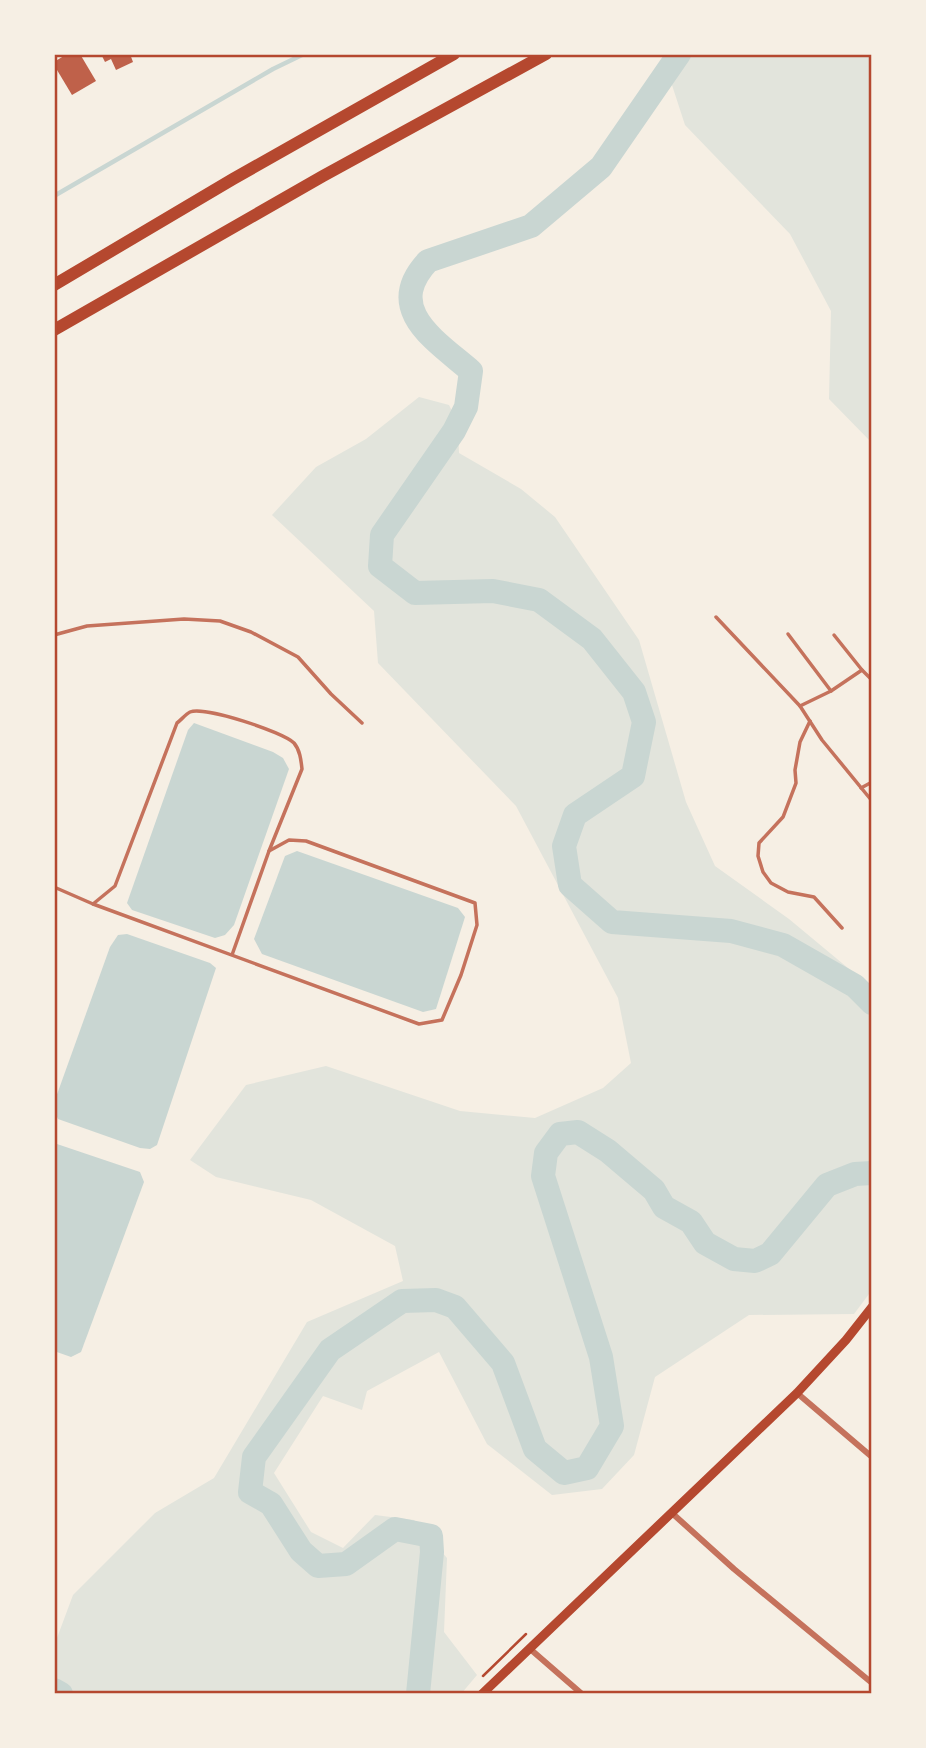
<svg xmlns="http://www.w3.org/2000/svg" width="926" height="1748" font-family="'PT Sans Narrow',sans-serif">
<rect width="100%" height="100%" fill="#f6efe4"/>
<g fill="#e2e4dc">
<polygon points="688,54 872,54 872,447 871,442 829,399 831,311 790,234 685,125 671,82"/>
<polygon points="419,397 449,405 458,423 459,453 521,489 555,517 639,640 686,802 715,866 789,919 872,988 872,1290 854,1314 749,1315 655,1377 634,1455 602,1489 552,1495 487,1444 439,1352 367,1391 362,1410 323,1396 274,1473 311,1532 343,1548 375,1515 414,1520 447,1558 444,1632 477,1675 461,1694 54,1694 54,1646 73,1595 155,1513 214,1478 307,1322 403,1281 395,1246 311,1200 216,1177 190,1160 246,1085 326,1066 460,1111 535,1118 603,1088 631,1063 618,998 516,806 378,663 374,611 272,515 316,467 366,439"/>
</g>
<g fill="#c9d6d2">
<polygon points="194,723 273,752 283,758 289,769 234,925 225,935 215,938 132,910 127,903 188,730"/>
<polygon points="297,851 458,908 465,917 436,1009 423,1012 262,954 254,939 285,856"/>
<polygon points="127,934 210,963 216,968 157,1145 150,1149 140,1148 58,1119 54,1111 55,1100 110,947 118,935"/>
<polygon points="54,1143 140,1172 144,1182 81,1352 71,1357 54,1351"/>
</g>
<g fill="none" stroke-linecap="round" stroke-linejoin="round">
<polyline stroke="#c9d6d2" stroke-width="4.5" points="54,196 273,69 304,54"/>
<g stroke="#c9d6d2" stroke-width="24">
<path d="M 679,54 L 601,167 L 531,226 L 428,261 C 383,309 435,340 471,371 L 466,407 L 454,431 L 382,535 L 380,566 L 415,593 L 493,591 L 539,600 L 592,639 L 634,692 L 644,722 L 633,776 L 575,815 L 564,846 L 570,885 L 612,922 L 731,931 L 783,945 L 855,986 L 872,1003"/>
<polyline points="54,1690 61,1694"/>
<polyline points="418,1694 432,1552 431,1536 395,1529 346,1564 318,1566 301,1551 271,1504 250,1492 254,1457 330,1350 402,1301 436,1300 455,1307 503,1363 535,1449 564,1473 587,1468 612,1426 601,1357 543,1176 546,1153 560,1134 578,1132 608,1151 654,1190 664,1207 691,1222 705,1243 734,1259 755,1261 770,1254 827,1185 855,1174 872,1173"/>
</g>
</g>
<g fill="#bf614a">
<polygon points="67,54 80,54 96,81 72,95 54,65 54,62"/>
<polygon points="101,54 130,54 133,62 116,70 111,59 105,62"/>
</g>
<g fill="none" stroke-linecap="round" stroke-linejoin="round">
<polyline stroke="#b5482f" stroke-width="2.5" points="483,1676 526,1634"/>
<g stroke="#c5725c" stroke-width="3.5">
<polyline points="716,617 800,706"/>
<polyline points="788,634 831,691"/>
<polyline points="54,635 87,626 184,619 220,621 251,632 298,657 331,694 362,723"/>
<polyline points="834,635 862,670"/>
<polyline points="872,680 862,670 831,691 800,706 822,740 872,801"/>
<polyline points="810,721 800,742 795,770 796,783 783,817 759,843 758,856 763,872 771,883 788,892 814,897 842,928"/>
<polyline points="861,788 872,782"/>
<path d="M 54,887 L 93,904 L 115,886 L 177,723 C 181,720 186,714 190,712 C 205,706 283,732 294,743 C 300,750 301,760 302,769 L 269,851"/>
<polyline points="93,904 419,1024 442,1020 461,975 477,925 475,903 306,841 289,840 269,851 232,955"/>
</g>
<g stroke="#c5725c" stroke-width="6">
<polyline points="797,1393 872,1457"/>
<polyline points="673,1514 734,1569 872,1683"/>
<polyline points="529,1648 582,1694"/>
</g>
<polyline stroke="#b5482f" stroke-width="9" points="482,1694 797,1393 846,1340 872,1307"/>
<g stroke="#b5482f" stroke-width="12">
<polyline points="54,285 233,179 454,54"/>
<polyline points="54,330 323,176 546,54"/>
</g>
</g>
<rect width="926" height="1748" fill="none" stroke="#f6efe4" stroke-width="112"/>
<rect x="56" y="56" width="814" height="1636" fill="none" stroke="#b5482f" stroke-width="2.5"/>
</svg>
